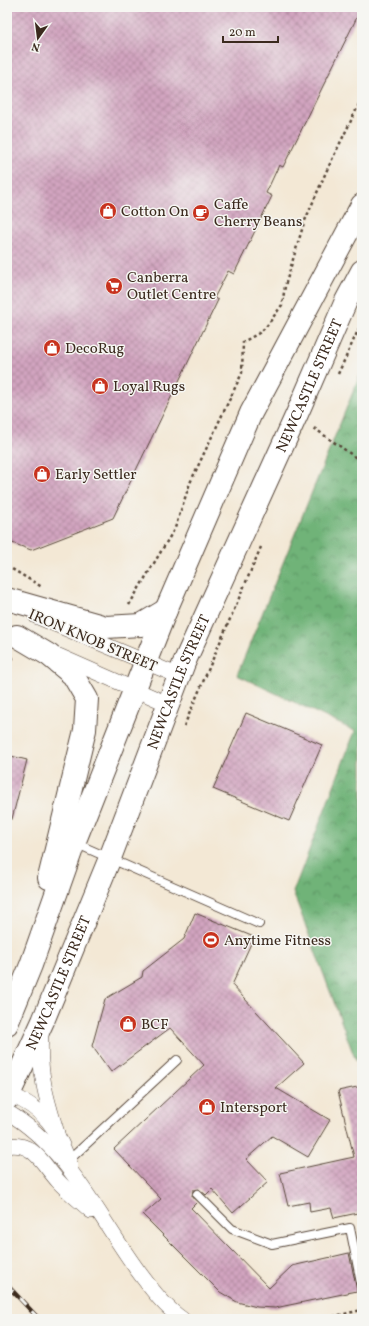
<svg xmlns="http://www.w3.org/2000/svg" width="369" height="1326" font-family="Vollkorn,serif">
<defs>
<pattern id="forest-crowns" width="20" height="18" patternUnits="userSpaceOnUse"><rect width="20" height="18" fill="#6fb378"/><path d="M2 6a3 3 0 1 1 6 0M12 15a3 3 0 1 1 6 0" fill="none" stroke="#5c9262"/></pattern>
<pattern id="building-cross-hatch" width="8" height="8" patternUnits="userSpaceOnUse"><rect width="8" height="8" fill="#d2a4c0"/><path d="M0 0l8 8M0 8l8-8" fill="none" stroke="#ac869b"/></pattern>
</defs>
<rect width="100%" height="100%" fill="#f6f6f2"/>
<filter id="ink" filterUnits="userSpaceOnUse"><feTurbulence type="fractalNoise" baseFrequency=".025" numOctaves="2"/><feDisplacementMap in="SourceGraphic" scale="8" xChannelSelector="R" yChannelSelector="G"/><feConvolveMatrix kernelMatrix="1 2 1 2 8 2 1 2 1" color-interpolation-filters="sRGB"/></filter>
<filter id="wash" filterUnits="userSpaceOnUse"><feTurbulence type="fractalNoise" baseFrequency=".012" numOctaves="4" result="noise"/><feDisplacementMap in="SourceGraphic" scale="16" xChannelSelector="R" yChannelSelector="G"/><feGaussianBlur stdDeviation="0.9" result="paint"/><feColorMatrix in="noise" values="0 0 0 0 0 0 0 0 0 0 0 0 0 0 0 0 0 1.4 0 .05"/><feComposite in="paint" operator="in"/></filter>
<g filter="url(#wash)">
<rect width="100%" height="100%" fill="#f3e8d5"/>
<polygon fill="url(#forest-crowns)" stroke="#556e4b" points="362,370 362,1059 356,1061 293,892 355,731 237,675"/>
<g id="blocks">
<g fill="url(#building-cross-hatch)">
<polygon points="7,7 362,7 283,167 279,165 266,193 272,196 234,274 228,271 214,298 218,300 113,518 31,550 7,541"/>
<polygon points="246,713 322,745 289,821 213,789"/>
<polygon points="7,755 27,760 12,819 7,818"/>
<polygon points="195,913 254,937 232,985 304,1063 276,1088 330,1120 308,1157 272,1136 246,1159 268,1182 233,1213 212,1189 206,1195 199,1189 193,1190 192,1196 197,1202 191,1208 269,1288 292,1266 349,1253 357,1291 275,1308 257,1307 237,1302 220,1292 143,1215 161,1199 114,1149 204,1065 170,1028 111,1072 92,1046 105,999 142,977 143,971 184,939"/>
<polygon points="362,1086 362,1212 334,1218 331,1208 310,1212 309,1202 288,1206 280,1173 354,1157 338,1091"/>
</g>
</g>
</g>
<g filter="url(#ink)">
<use href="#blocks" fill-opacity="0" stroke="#574639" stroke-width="1"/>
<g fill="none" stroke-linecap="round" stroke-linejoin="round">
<g stroke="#574639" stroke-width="10">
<g id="lane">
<polyline points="75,843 259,924"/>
<polyline points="68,1161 177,1060"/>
<polyline points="197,1194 232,1229 272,1244 350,1228 362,1288"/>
</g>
</g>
<g stroke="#574639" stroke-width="16">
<g id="street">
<polyline points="36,616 179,676"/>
<polyline points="59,656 168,704"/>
<path d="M 41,1034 C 38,1070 46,1098 57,1133"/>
<path d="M 9,1094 C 47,1110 55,1127 70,1164"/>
<path d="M 7,1112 C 69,1148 99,1219 141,1275 C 153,1291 165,1307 182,1319"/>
<path d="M 7,1146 C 34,1141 43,1165 58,1181 C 68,1192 80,1201 91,1211"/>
</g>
</g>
<g stroke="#574639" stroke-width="24">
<g id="secondary">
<polyline points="7,599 106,627 141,625 166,610"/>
<polyline points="17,636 49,655 73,675 87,699 85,730 49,878"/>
<polyline points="7,1024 31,965 74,843 166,610 251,413 362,205"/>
<path id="s1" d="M 7,1099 L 43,1021 L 110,858 L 184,663 L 297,414 L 346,301 L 362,271"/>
</g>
</g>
<g stroke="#574639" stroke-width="2.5" stroke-dasharray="3 3" stroke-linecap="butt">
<polyline points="338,374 362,322"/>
<polyline points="314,428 362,462"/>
<polyline points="7,566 42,587"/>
<polyline points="129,605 175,528 190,483 242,373 243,342 259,333 266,327 282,305 285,286 304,223 326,172 362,98"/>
<polyline points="7,659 14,658"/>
<polyline points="184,726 261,547"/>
<polyline points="321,1319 362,1310"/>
</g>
<use href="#lane" stroke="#fff" stroke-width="8"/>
<use href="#street" stroke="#fff" stroke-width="15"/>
<use href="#secondary" stroke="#fff" stroke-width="22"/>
<g stroke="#3b2a1e" stroke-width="4.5">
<polyline id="rail" points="7,1285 39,1319"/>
</g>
<use href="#rail" stroke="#f6f6f2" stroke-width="3" stroke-dasharray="9" stroke-linecap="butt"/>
</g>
</g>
<defs>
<g id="shop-disc" transform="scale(0.9)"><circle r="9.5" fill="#c8321e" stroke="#f6f6f2"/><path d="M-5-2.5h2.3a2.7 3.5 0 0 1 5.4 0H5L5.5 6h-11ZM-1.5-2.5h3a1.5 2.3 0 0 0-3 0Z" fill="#fff"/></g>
<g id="cafe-disc" transform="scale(0.9)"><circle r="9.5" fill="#c8321e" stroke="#f6f6f2"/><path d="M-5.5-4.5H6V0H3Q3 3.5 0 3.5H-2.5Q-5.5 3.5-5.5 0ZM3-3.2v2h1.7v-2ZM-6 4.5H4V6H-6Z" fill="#fff"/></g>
<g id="supermarket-disc" transform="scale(0.9)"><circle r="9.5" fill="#c8321e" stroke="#f6f6f2"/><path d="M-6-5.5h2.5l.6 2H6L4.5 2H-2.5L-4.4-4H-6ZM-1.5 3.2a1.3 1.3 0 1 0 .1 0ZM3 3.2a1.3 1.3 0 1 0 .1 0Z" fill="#fff"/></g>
<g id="stadium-disc" transform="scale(0.9)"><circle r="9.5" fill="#c8321e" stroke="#f6f6f2"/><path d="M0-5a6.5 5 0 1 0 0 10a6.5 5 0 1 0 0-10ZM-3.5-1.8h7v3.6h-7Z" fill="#fff"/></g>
</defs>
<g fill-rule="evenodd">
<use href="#shop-disc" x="108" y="211"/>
<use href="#cafe-disc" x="201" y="213"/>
<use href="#supermarket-disc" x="114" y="286"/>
<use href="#shop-disc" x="52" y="348"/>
<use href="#shop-disc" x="100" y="386"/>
<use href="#shop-disc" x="42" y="474"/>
<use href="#stadium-disc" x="211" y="940"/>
<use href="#shop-disc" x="128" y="1024"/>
<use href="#shop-disc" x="207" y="1107"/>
</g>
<g text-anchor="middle" stroke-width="3" stroke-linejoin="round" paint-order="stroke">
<g font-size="15" fill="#3b2a1e" stroke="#f6f6f2" text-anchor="start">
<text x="214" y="209">Caffe<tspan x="214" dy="17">Cherry Beans</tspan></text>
<text x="121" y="216">Cotton On</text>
<text x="127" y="282">Canberra<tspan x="127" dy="17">Outlet Centre</tspan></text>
<text x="65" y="353">DecoRug</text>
<text x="113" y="391">Loyal Rugs</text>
<text x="55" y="479">Early Settler</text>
<text x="224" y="945">Anytime Fitness</text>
<text x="141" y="1029">BCF</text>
<text x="220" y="1112">Intersport</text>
</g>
<g font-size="15" fill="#3b2a1e" stroke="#f6f6f2">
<text dy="5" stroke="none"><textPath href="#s1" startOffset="775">NEWCASTLE STREET</textPath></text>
<text transform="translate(93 640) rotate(23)" y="5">IRON KNOB STREET</text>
<text dy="5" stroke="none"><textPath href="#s1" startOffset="451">NEWCASTLE STREET</textPath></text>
<text dy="5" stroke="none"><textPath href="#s1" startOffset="127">NEWCASTLE STREET</textPath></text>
</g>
</g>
<rect width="369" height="1326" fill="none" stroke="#f6f6f2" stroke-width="24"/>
<g transform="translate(38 38) rotate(194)" stroke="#f6f6f2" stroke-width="3" paint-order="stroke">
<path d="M0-3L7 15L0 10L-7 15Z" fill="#3b2a1e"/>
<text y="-6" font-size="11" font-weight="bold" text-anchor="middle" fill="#3b2a1e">N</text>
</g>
<path d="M223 36v6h55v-6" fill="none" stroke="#3b2a1e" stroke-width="2"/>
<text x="229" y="36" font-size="12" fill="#3b2a1e" stroke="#f6f6f2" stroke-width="3" paint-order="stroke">20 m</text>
</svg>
